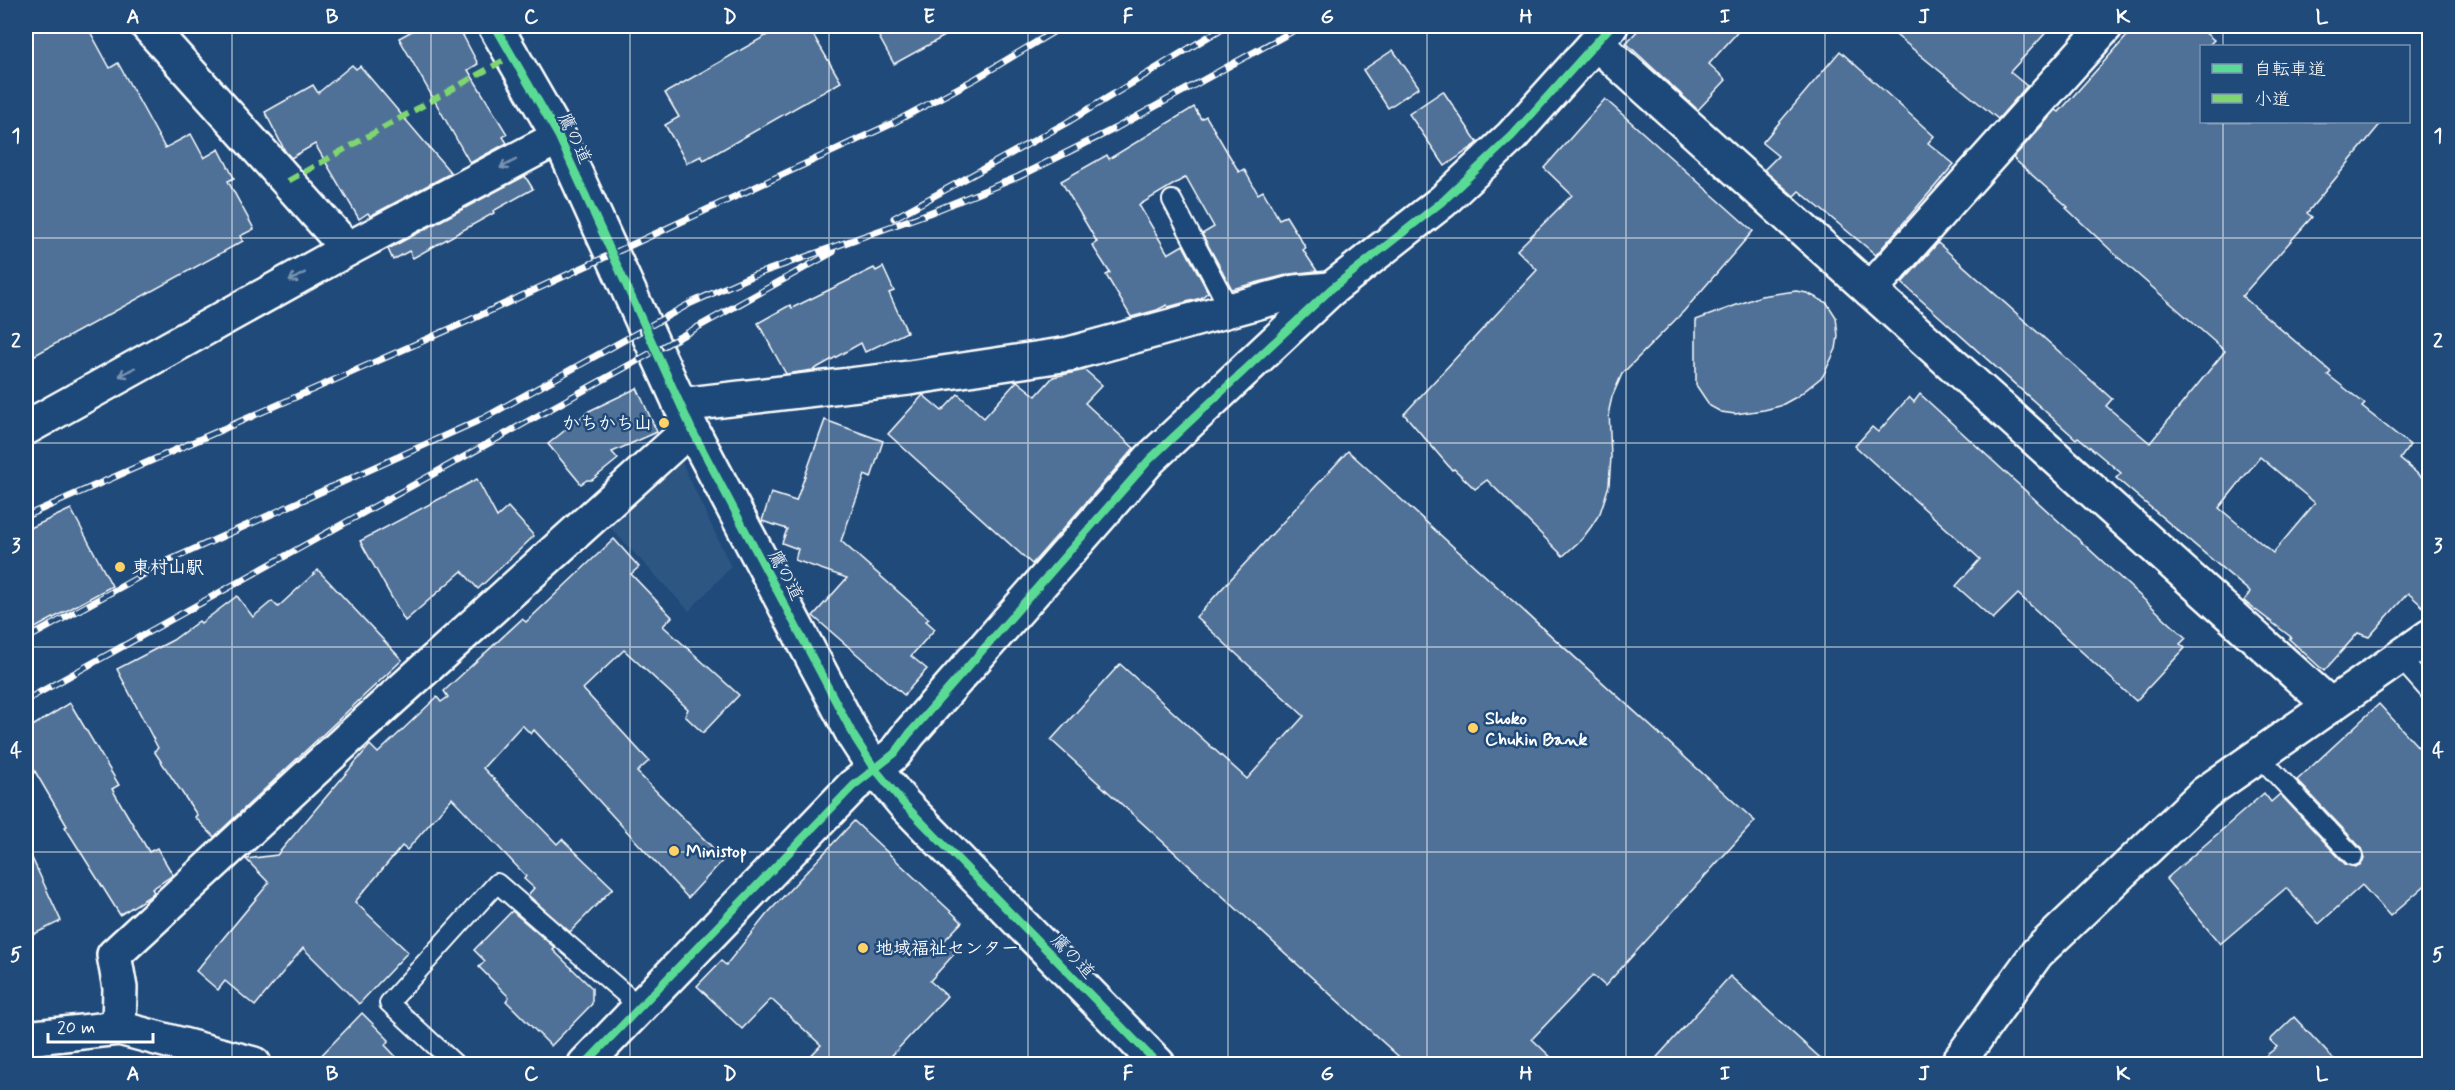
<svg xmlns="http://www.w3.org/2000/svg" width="2455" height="1090" font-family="Mynerve,'Klee One',sans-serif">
<rect width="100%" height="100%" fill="#1f4a7a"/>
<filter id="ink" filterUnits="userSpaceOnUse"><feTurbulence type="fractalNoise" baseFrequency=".0167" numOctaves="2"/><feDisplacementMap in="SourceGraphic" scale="12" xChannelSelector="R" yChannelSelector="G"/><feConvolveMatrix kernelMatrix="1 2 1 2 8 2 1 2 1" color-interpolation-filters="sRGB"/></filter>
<g filter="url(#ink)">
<polygon fill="#2e5683" points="676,450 731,567 689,611 602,519"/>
<g fill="#507197" stroke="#fff" stroke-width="1.5" fill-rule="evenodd">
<polygon points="26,26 87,26 110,68 118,63 165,148 191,134 204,158 219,149 234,178 228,181 254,229 240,236 243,241 26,360"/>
<polygon points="421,26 458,26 478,64 468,70 507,134 503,137 507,143 470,163 399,38"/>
<polygon points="783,26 808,26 841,82 704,160 701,156 687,163 665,125 679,117 665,93"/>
<polygon points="873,26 963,26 894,64"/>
<polygon points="1642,26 1743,26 1709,64 1726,80 1698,110 1626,43"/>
<polygon points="1885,26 2052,26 2010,72 2027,86 1998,119"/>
<path d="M 2136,26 L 2197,26 L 2214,40 L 2208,46 L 2202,46 L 2202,122 L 2382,122 L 2307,213 L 2312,217 L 2242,296 L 2331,372 L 2328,375 L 2365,404 L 2362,407 L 2410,445 L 2400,459 L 2430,484 L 2430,613 L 2408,593 L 2369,637 L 2358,633 L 2324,671 L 2289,639 L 2291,637 L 2244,601 L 2250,592 L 2116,478 L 2121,473 L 2078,437 L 2076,439 L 1902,283 L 1938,243 L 2112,399 L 2106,406 L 2150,443 L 2225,351 L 2119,258 L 2066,208 L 2068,207 L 2013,158 L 2056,110 L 2059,112 ZM 2260,457 L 2315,503 L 2273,553 L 2219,508 Z"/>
<polygon points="1393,50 1419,87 1388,108 1363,70"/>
<polygon points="1840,51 1934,136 1928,143 1954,164 1876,255 1799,191 1794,196 1764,170 1778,156 1762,143"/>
<polygon points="352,65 356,69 360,66 451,173 370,216 368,213 359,219 315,144 291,158 285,151 265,112 313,85 318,93"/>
<polygon points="1443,91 1478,143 1445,166 1409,114"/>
<polygon points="1605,99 1753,231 1684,311 1622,374 1612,397 1609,410 1611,457 1609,485 1605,498 1600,513 1591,527 1582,539 1563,556 1487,480 1475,489 1454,469 1452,470 1404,414 1537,270 1517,250 1572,195 1544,168"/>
<polygon points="1194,107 1201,119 1206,116 1239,172 1244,169 1258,194 1263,191 1279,219 1286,216 1306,248 1303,250 1317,271 1290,274 1232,289 1202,234 1214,227 1186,177 1139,205 1168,254 1183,245 1208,292 1201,298 1168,307 1167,305 1157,310 1131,317 1106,275 1110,273 1092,245 1097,242 1061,181 1107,155 1109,159"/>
<polygon points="525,176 533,189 493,211 494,213 413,258 409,251 393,260 388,249"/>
<polygon points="883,267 894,291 889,293 907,332 865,352 861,343 813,370 786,374 758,323 790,305 792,308 874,268 876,271"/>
<polygon points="1796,291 1807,293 1827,303 1836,317 1838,336 1836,349 1823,376 1798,396 1780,406 1764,410 1735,414 1721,412 1710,406 1696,385 1696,320 1761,296"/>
<polygon points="1085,370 1102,385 1085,403 1134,448 1032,564 888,434 923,395 942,411 958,394 984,418 1017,381 1036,396 1053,377"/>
<polygon points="637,388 657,432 612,452 618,459 592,480 587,480 581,484 548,444 589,411"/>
<polygon points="1920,394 2186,638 2180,644 2185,648 2136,701 2018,594 1993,619 1956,586 1980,559 1855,446 1872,427 1878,432 1909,397 1914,402"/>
<polygon points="825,420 883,441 871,478 865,475 841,541 929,619 926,621 935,629 911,656 927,669 904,695 813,616 847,578 795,560 798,549 782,543 787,529 762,521 771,493 796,501"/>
<polygon points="1348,451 1755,821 1605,986 1593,975 1532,1039 1559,1065 1408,1065 1051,740 1120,664 1247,779 1304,716 1196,617"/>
<polygon points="477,479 497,517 508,507 534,536 478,589 462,571 405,621 360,541"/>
<polygon points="71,509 112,586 26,633 26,530"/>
<polygon points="614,539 639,567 631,574 672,617 663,626 739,695 703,733 685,716 688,709 624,650 583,689 649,761 637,772 724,859 688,898 534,730 531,734 522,725 483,768 557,844 562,839 613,888 570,932 528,895 534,888 524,879 526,876 452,798 407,850 402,846 355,902 408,952 359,1004 303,948 255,1006 225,981 218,990 196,971 269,883 246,859 277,855 370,745 378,753 437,697 441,702 448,697 444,691 522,619 526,622"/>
<polygon points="318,570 402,660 214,837 195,817 197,815 154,751 158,748 117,669 173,640 199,621 201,623 237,596 253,617 272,601 278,607"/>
<polygon points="70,703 119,785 112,789 149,852 157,848 173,875 152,889 154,892 150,896 120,915 65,827 67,826 26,756 26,730"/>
<polygon points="2379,704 2430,760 2430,881 2390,916 2362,885 2319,924 2286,888 2220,944 2166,879 2264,793 2271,802 2280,794 2345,864 2355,867 2360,865 2364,859 2361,848 2297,780"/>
<polygon points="854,821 962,922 943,942 955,953 930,981 947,996 883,1065 802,1065 821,1045 771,999 742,1029 697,986 721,961 726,965 767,914"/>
<polygon points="26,845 61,921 26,938"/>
<polygon points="512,911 555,948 553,950 592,988 592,1004 551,1046 506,1001 509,997 479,967 485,961 474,950"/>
<polygon points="1730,976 1828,1065 1650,1065"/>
<polygon points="362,1013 389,1040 385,1045 404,1065 312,1065"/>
<polygon points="2294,1017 2339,1065 2254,1065 2277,1047 2270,1040"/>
</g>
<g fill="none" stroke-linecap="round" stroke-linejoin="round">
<g stroke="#fff" stroke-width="22">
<g id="service">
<polyline points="1172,200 1230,310"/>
<polyline points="2399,657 2430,692"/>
<polyline points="2258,755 2353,856"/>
<polyline points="455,1064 389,1003 497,883 640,1007"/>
</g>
</g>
<g stroke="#fff" stroke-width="38">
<g id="minor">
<polyline points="148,26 348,249"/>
<polyline points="1596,43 2329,704"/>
<polyline points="1870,290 2106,26"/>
<polyline points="680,405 909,378 1069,354 1295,292 1331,289"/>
<polyline points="26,428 348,249 559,137"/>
<polyline points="119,1028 120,988 114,955 352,735 691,428"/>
<polyline points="585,1064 853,786 895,753 909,734 1150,459 1331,289 1443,201 1512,136 1611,26"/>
<polyline points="1957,1064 2037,953 2205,793 2430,636"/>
</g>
</g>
<g stroke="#fff" stroke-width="38">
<g id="tertiary">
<polyline points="495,26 559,137 691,428 855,738 875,769 904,804 1158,1064"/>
<polyline points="26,1038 119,1028 254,1064"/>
</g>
</g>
<use href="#service" stroke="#1f4a7a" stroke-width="18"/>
<use href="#minor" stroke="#1f4a7a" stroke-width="33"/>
<use href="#tertiary" stroke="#1f4a7a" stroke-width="33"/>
<g stroke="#fff" stroke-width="7">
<g id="rail">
<polyline points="894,218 1066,123 1226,26"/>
<polyline points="26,516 468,321 891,124 975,79 1063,26"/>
<polyline points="26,639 168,561 484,418 691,303 749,277 929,213 1018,177 1116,128 1302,26"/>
<polyline points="26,700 833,252"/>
</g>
</g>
<use href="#rail" stroke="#1f4a7a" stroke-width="4.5" stroke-dasharray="14" stroke-linecap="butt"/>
<polyline stroke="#7fd670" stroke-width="6" stroke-dasharray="12 6" stroke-linecap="butt" points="288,181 513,55"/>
<g stroke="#1f4a7a" stroke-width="11">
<g id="cycleway">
<polyline points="495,26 559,137 691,428 855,738 875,769 904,804 1158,1064"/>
<polyline points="585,1064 853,786 895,753 909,734 1150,459 1331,289 1443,201 1512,136 1611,26"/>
</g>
</g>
<use href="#cycleway" stroke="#5adb95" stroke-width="8"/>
</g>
<defs><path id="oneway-shaft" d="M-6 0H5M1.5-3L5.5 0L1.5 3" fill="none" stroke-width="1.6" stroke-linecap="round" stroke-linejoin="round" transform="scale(1.5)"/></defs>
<g stroke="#7992af">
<use href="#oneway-shaft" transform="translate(508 164) rotate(152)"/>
<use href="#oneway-shaft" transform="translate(297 277) rotate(151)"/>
<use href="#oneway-shaft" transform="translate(127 372) rotate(151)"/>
</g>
</g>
<path fill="none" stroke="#fff" stroke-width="1.5" stroke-opacity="0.55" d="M 232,26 L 232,1064M 431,26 L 431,1064M 630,26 L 630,1064M 829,26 L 829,1064M 1028,26 L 1028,1064M 1228,26 L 1228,1064M 1427,26 L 1427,1064M 1626,26 L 1626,1064M 1825,26 L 1825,1064M 2024,26 L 2024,1064M 2223,26 L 2223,46M 2223,122 L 2223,1064M 26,238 L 2430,238M 26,443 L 2430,443M 26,647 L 2430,647M 26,852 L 2430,852"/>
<g fill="#ffd166" stroke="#1f4a7a" stroke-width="2">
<circle cx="664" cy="423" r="6"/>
<circle cx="120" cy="567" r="6"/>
<circle cx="1473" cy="728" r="6"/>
<circle cx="674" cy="851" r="6"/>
<circle cx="863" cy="948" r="6"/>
</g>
<g text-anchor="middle" stroke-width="5" stroke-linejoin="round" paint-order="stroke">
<g font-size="18" fill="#fff" stroke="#1f4a7a">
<text transform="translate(575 138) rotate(64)" y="6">鷹の道</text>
<text transform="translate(786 575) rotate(62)" y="6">鷹の道</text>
<text transform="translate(1073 956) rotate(46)" y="6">鷹の道</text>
</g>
<g font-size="18" font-weight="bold" fill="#fff" stroke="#1f4a7a" text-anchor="start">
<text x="652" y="429" text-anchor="end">かちかち山</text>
<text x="132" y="573">東村山駅</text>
<text x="1485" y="724">Shoko<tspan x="1485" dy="21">Chukin Bank</tspan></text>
<text x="686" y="857">Ministop</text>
<text x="875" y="954">地域福祉センター</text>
</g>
</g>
<rect width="2455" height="1090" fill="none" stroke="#1f4a7a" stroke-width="66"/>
<rect x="2200" y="45" width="210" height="78" fill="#1f4a7a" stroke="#7992af" stroke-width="1.5"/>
<rect x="2212" y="64" width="30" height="9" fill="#5adb95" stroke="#7992af" stroke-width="1.5"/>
<text x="2254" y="75" font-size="18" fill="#ffffff">自転車道</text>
<rect x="2212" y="94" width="30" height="9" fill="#7fd670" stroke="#7992af" stroke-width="1.5"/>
<text x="2254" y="105" font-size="18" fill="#ffffff">小道</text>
<path d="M48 1033v9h105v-9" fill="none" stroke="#ffffff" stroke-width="3"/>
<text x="57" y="1033" font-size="18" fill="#ffffff" stroke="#1f4a7a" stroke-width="4.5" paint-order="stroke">20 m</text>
<rect x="33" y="33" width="2389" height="1024" fill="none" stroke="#fff" stroke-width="2"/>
<g font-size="20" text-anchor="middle" font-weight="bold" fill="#fff">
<text x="133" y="23">A</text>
<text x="332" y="23">B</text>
<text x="531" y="23">C</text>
<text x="730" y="23">D</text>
<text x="929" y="23">E</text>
<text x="1128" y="23">F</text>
<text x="1327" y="23">G</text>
<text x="1526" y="23">H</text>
<text x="1725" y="23">I</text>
<text x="1924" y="23">J</text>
<text x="2123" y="23">K</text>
<text x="2322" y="23">L</text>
<text x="16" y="142">1</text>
<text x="2438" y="142">1</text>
<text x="16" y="347">2</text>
<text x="2438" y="347">2</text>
<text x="16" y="552">3</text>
<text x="2438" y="552">3</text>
<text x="16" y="757">4</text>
<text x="2438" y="757">4</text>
<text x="16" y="961">5</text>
<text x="2438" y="961">5</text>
<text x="133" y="1080">A</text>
<text x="332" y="1080">B</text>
<text x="531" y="1080">C</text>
<text x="730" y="1080">D</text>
<text x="929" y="1080">E</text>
<text x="1128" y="1080">F</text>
<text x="1327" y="1080">G</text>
<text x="1526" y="1080">H</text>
<text x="1725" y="1080">I</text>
<text x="1924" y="1080">J</text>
<text x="2123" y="1080">K</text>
<text x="2322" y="1080">L</text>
</g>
</svg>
